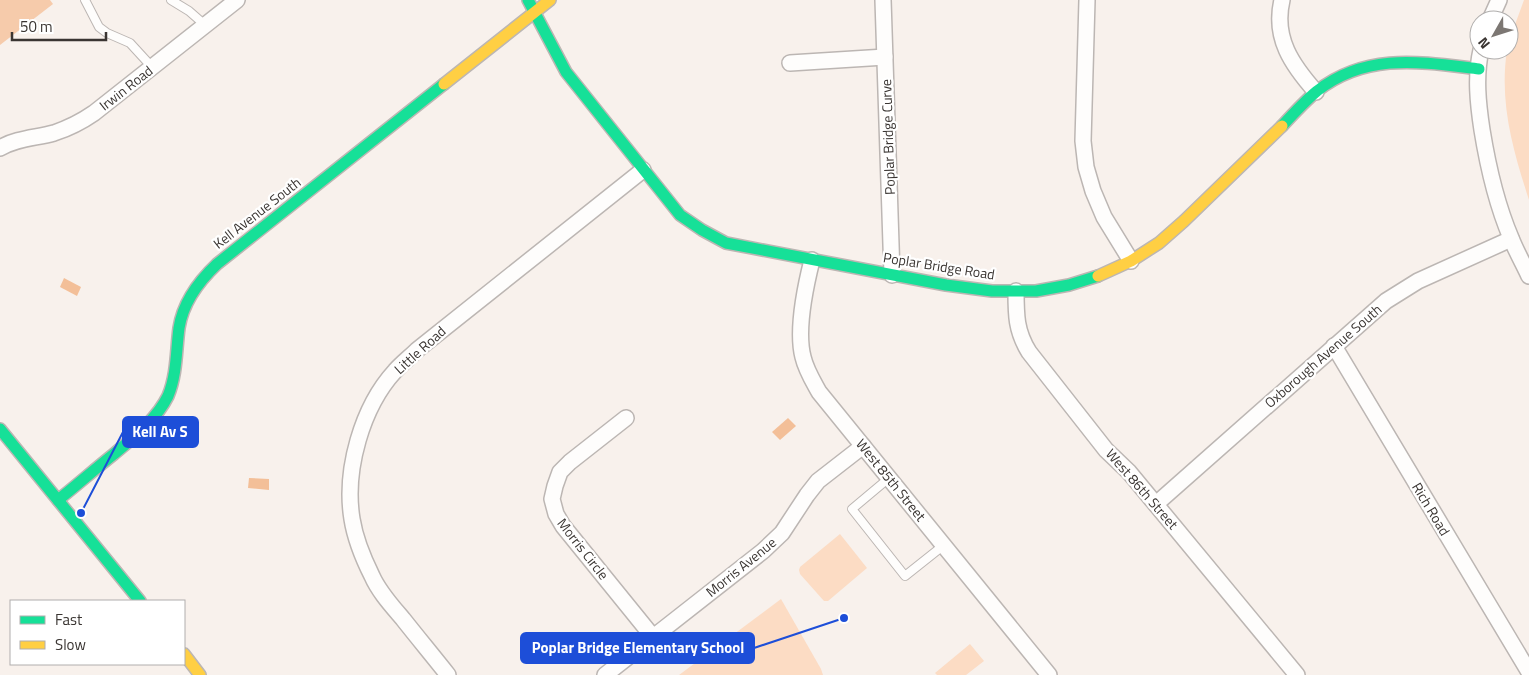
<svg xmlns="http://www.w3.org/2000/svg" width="1529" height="675" font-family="'Titillium Web',sans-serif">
<rect width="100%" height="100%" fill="#f8f1ec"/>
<g fill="#fcdcc4">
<path d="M 1524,0 L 1529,0 L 1529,200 C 1513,150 1499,103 1507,50 L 1509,50 L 1509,41 Z"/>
<polygon points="840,534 867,568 828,601 824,601 800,574 799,570 800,567"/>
<polygon points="781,599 821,669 823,675 679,675"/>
<polygon points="970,644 984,661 966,675 937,675 935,673"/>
</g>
<polygon fill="#f6cbab" points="0,0 50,0 53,4 0,45"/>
<g fill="#f3bf98">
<polygon points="64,278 81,287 77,296 60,287"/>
<polygon points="788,418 796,426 780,440 772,432"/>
<polygon points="249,478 269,479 269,490 248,488"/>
</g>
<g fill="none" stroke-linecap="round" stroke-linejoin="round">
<g stroke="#bcb6b3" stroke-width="10">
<g id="lane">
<polyline points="85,0 99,27 107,33 130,43 152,67"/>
<polyline points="171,0 189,11 205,25"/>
<polyline points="889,478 852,509 905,576 944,545"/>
</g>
</g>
<g stroke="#bcb6b3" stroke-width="18">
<g id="street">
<polyline points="883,0 892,275"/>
<polyline points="1087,0 1083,141 1086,167 1093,191 1104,217 1131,261"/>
<path d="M 1282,0 C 1273,38 1292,65 1316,92"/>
<polyline points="1490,20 1499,0"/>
<path d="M 1481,50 C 1475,76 1478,104 1482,130 C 1488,167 1496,203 1511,238 C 1516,251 1523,263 1529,276"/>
<polyline points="790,63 885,57"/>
<path d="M 0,148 C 17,138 36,138 54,133 C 69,128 81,122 94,113 L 237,0"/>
<path d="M 812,260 C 805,288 796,330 803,357 C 806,370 813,381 819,392 L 1049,675"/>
<path d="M 1016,291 C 1016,315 1016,331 1029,352 L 1106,450 L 1129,472 L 1297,675"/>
<polyline points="1334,346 1529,672"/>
<polyline points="626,418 570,462 560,472 555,486 552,499 556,514 563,526 653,637"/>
<polyline points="1156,504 1386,301 1418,281 1511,239"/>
<path d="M 448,675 C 433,656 418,638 403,619 C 392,606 379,592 372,576 C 363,558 355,538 352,519 C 344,470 362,407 395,371 C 402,363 410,357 417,350 L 643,170"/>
<polyline points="605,675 763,551 782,533 807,495 818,481 863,446"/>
</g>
</g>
<g stroke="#bcb6b3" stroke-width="14">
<g id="fast">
<polyline points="528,0 566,72 680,215 702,230 726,243 946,285 992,291 1036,291 1069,285 1098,276"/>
<path d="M 1282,126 C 1293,114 1305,101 1317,91 C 1367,52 1421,62 1479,69"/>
<polyline points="0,429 140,601"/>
<path d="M 58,500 C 77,485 95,469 114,454 C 134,437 156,420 168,396 C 177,374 176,351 179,328 C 183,302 198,282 217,264 L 444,84"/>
</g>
</g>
<g stroke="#bcb6b3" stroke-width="14">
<g id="slow">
<polyline points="444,84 550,0"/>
<polyline points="1098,276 1131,261 1159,243 1184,221 1282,126"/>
<polyline points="184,654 200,675"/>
</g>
</g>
<use href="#lane" stroke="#fefdfc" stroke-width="8"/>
<use href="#street" stroke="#fefdfc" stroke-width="15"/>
<use href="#fast" stroke="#16e098" stroke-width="11"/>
<use href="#slow" stroke="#ffcf43" stroke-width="11"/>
</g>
<g text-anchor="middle" stroke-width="4.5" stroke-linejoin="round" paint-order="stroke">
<g font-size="14" fill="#3a3532" stroke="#fff">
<text transform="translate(126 88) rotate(-38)" y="5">Irwin Road</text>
<text transform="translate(888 137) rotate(-92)" y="5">Poplar Bridge Curve</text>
<text transform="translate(257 213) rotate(-38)" y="5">Kell Avenue South</text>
<text transform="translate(939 266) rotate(9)" y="5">Poplar Bridge Road</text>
<text transform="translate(420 350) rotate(-42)" y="5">Little Road</text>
<text transform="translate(1323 356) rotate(-41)" y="5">Oxborough Avenue South</text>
<text transform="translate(891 480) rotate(51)" y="5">West 85th Street</text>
<text transform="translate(1142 489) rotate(49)" y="5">West 86th Street</text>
<text transform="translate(1431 509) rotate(59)" y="5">Rich Road</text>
<text transform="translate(583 549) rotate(52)" y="5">Morris Circle</text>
<text transform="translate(741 567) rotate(-39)" y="5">Morris Avenue</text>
</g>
</g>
<path fill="none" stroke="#1d4ed8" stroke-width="2" d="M81 513L123 432M844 618L754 648"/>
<g fill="#1d4ed8" stroke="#fff" stroke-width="2">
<circle cx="81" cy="513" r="5"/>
<circle cx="844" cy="618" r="5"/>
</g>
<g fill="#1d4ed8" stroke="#1d4ed8" stroke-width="2">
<rect x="123" y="417" width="75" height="30" rx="5"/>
<rect x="521" y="633" width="233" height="30" rx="5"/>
</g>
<g font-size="15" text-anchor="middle" font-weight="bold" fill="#fff">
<text x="160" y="437">Kell Av S</text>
<text x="638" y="653">Poplar Bridge Elementary School</text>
</g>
<rect x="10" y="600" width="175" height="65" fill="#ffffff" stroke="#b0aead"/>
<rect x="20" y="616" width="25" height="8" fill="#16e098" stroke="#b0aead"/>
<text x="55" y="625" font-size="15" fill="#3a3532">Fast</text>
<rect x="20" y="641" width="25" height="8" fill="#ffcf43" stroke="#b0aead"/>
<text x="55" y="650" font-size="15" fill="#3a3532">Slow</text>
<g transform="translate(1494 35) rotate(231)"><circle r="24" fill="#ffffff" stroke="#b0aead"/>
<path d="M0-4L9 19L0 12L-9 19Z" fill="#7c7773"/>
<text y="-8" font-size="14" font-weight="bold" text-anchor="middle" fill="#3a3532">N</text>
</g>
<path d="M12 32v8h94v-8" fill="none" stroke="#3a3532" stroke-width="2.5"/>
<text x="20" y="32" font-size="15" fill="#3a3532" stroke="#ffffff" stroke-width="4" paint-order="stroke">50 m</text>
</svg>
